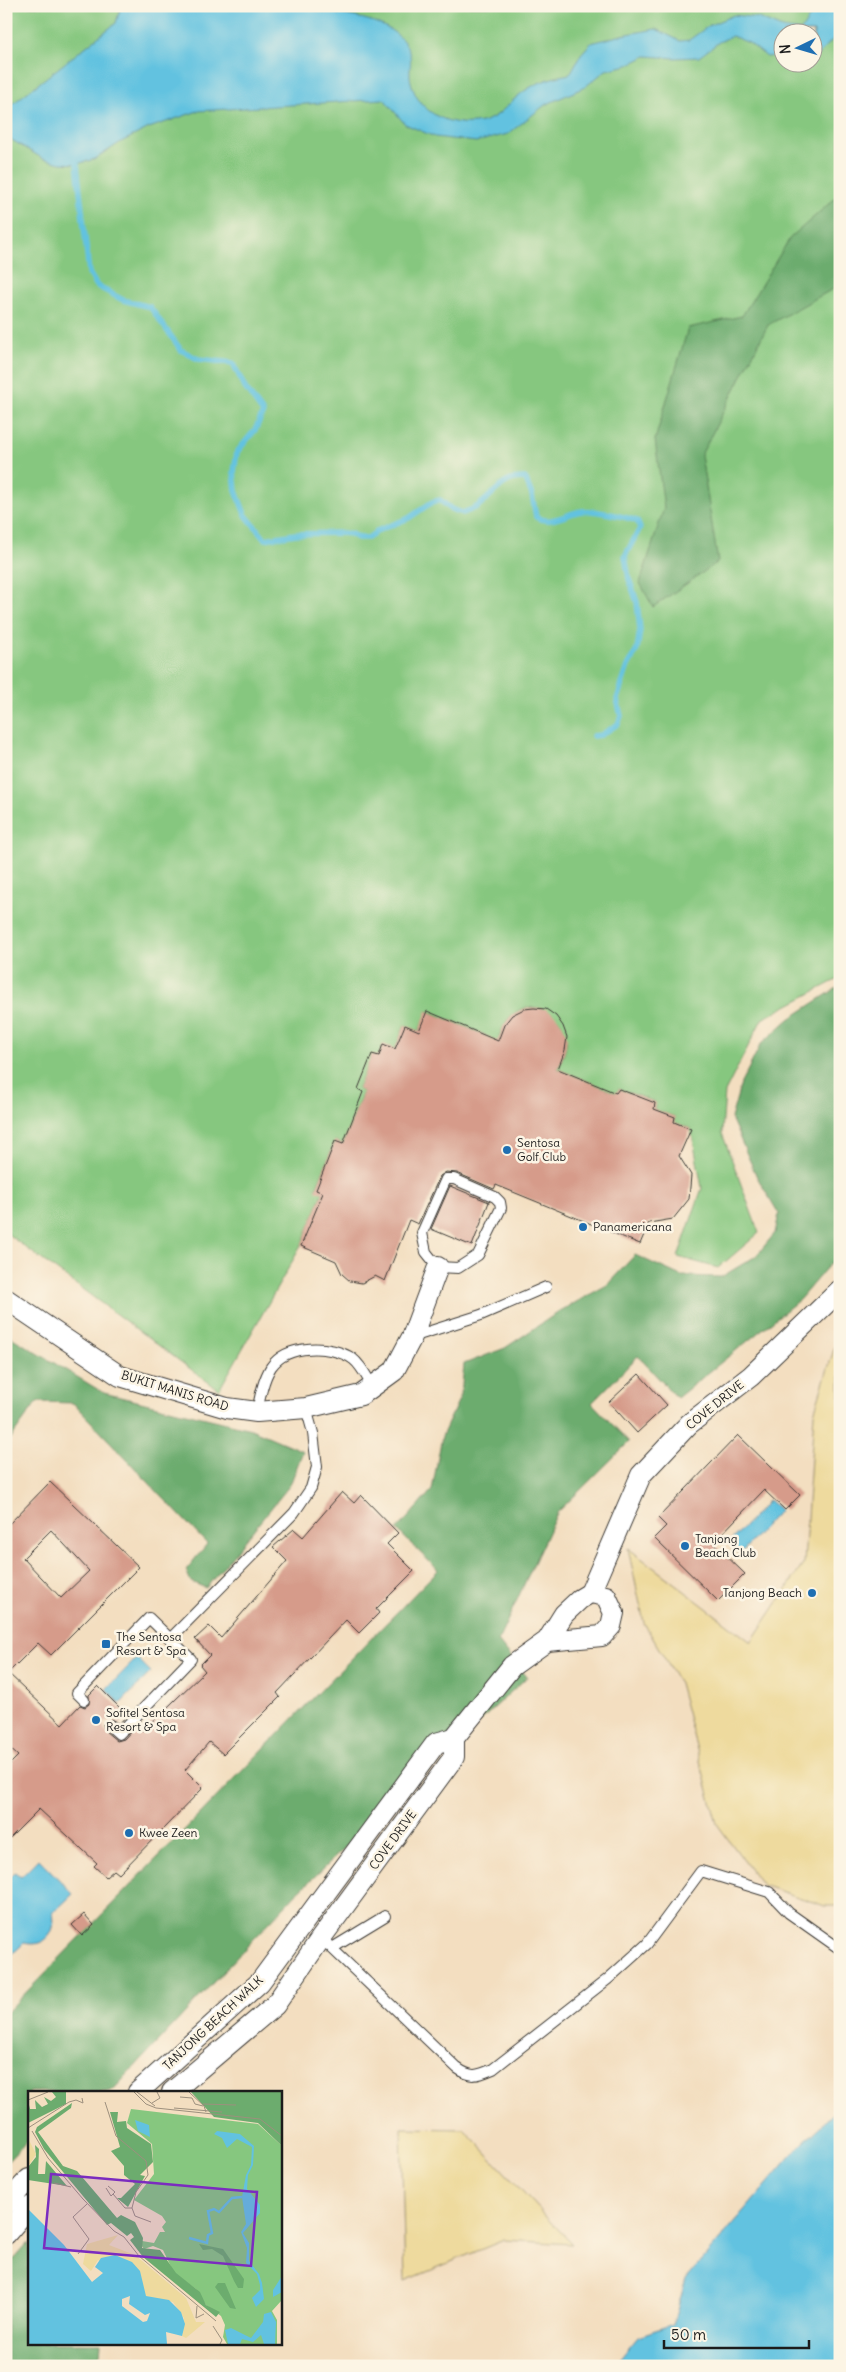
<svg xmlns="http://www.w3.org/2000/svg" width="846" height="2372" font-family="Delius,sans-serif">
<rect width="100%" height="100%" fill="#fcf5e5"/>
<filter id="ink" filterUnits="userSpaceOnUse"><feTurbulence type="fractalNoise" baseFrequency=".02" numOctaves="2"/><feDisplacementMap in="SourceGraphic" scale="10" xChannelSelector="R" yChannelSelector="G"/><feConvolveMatrix kernelMatrix="1 2 1 2 8 2 1 2 1" color-interpolation-filters="sRGB"/></filter>
<filter id="wash" filterUnits="userSpaceOnUse"><feTurbulence type="fractalNoise" baseFrequency=".0096" numOctaves="4" result="noise"/><feDisplacementMap in="SourceGraphic" scale="20" xChannelSelector="R" yChannelSelector="G"/><feGaussianBlur stdDeviation="1.12" result="paint"/><feColorMatrix in="noise" values="0 0 0 0 0 0 0 0 0 0 0 0 0 0 0 0 0 1.4 0 .05"/><feComposite in="paint" operator="in"/></filter>
<g filter="url(#wash)">
<rect width="100%" height="100%" fill="#f3dec0"/>
<path fill="#86c77f" stroke="#51724e" fill-rule="evenodd" d="M 6,6 L 840,6 L 840,978 L 762,1019 L 725,1092 L 722,1133 L 759,1233 L 718,1268 L 678,1257 L 702,1188 L 691,1129 L 674,1122 L 675,1117 L 654,1109 L 655,1102 L 619,1089 L 616,1093 L 558,1069 C 562,1059 568,1047 566,1036 C 561,1011 532,998 512,1015 C 503,1023 500,1036 495,1046 L 485,1035 L 428,1011 L 419,1031 L 405,1025 L 395,1049 L 383,1045 L 379,1056 L 372,1055 L 358,1089 L 363,1092 L 343,1144 L 335,1141 L 316,1189 L 323,1193 L 301,1246 L 219,1390 L 6,1233 ZM 784,32 L 814,32 L 814,62 L 784,62 Z"/>
<g fill="#6cac6e" stroke="#446445">
<polygon points="840,194 840,285 768,325 701,455 718,562 653,607 640,583 664,508 655,440 688,328 742,316 790,238"/>
<polygon points="840,986 840,1252 800,1299 677,1398 638,1356 592,1403 629,1442 557,1513 498,1641 527,1677 295,1895 113,2090 107,2092 29,2092 29,2139 6,2163 6,2013 438,1570 397,1530 432,1490 442,1436 461,1395 464,1364 505,1348 560,1311 607,1285 635,1255 681,1276 721,1277 756,1256 775,1233 779,1214 757,1177 731,1118 741,1083 761,1044 789,1019"/>
<polygon points="6,1334 104,1393 251,1429 303,1451 290,1485 206,1588 191,1582 186,1570 207,1544 73,1403 37,1402 6,1445"/>
<polygon points="29,2243 29,2343 101,2343 99,2366 6,2366 6,2268"/>
</g>
<g fill="#eeda9e" stroke="#857b5d">
<polygon points="840,1330 840,1906 825,1906 762,1885 717,1824 679,1683 644,1623 628,1548 751,1642 804,1563 814,1413"/>
<polygon points="401,2128 464,2129 572,2244 504,2240 405,2281"/>
</g>
<g fill="#62c2e0" stroke="#3f6f7e">
<path d="M 121,6 L 310,6 L 314,10 C 342,15 385,17 404,42 C 416,58 407,67 411,82 C 418,114 451,128 482,122 C 498,118 506,106 518,96 C 533,83 552,77 570,74 L 581,54 L 591,43 L 622,35 L 656,29 L 680,41 L 689,40 L 710,25 L 734,15 L 758,18 L 782,28 L 801,31 C 813,11 816,6 840,6 L 840,32 L 818,55 L 814,57 L 814,32 L 784,32 L 783,55 L 767,57 L 749,43 L 732,36 L 719,42 L 699,57 L 674,58 L 646,56 L 628,65 L 606,70 L 585,87 L 545,105 L 508,134 L 476,142 L 435,137 L 405,124 L 384,99 L 198,111 L 149,128 L 121,142 L 95,159 L 77,164 L 60,163 L 42,158 L 10,139 L 6,139 L 6,109 L 116,23 Z"/>
<polygon points="769,1500 780,1510 740,1554 729,1543"/>
<polygon points="137,1658 151,1672 120,1704 106,1689"/>
<path d="M 39,1859 L 73,1894 L 53,1913 C 57,1933 45,1948 24,1943 L 6,1960 L 6,1881 L 15,1872 L 21,1877 Z"/>
<polygon points="840,2108 840,2366 613,2366 638,2336 673,2324 686,2279 799,2147"/>
</g>
<g fill="none" stroke-linecap="round" stroke-linejoin="round">
<path stroke="#62c2e0" stroke-width="5.5" d="M 77,164 L 89,273 L 97,286 L 123,300 L 150,307 L 181,350 L 198,359 L 233,363 L 245,388 L 263,413 L 255,430 L 237,452 L 234,472 L 236,491 L 245,514 L 265,539 L 295,534 L 340,533 L 351,534 L 358,538 L 368,538 L 379,530 L 409,518 L 432,502 L 440,500 L 451,509 L 463,513 C 467,511 474,509 478,506 C 495,494 502,477 525,478 L 532,495 L 536,517 C 551,526 567,513 582,511 C 592,509 626,517 637,521 L 640,528 L 625,556 L 629,579 L 637,602 L 640,630 L 637,650 L 628,666 L 617,699 L 621,716 L 618,724 L 601,735 L 593,736"/>
</g>
<g id="blocks">
<g fill="#d69b8a" fill-rule="evenodd">
<polygon points="534,1008 546,1009 556,1016 563,1026 567,1037 565,1050 558,1069 616,1093 619,1089 655,1103 654,1109 675,1117 674,1122 691,1129 679,1156 691,1175 689,1199 673,1219 649,1223 640,1244 496,1185 494,1189 457,1173 446,1172 440,1176 418,1224 409,1220 385,1281 375,1276 362,1283 350,1281 342,1274 336,1261 301,1246 323,1193 316,1190 335,1141 343,1144 363,1092 358,1089 372,1054 379,1056 383,1044 395,1049 405,1025 419,1031 427,1011 498,1041 504,1025 512,1015 524,1009"/>
<polygon points="450,1186 489,1202 472,1246 431,1229"/>
<polygon points="639,1374 667,1405 637,1433 609,1402"/>
<polygon points="738,1435 800,1495 785,1510 764,1490 713,1543 745,1574 718,1601 654,1538 666,1526 658,1518"/>
<path d="M 50,1482 L 139,1567 L 51,1655 L 38,1643 L 8,1673 L 62,1724 L 80,1705 L 85,1707 L 89,1704 L 89,1695 L 98,1686 L 127,1715 L 119,1724 L 111,1719 L 103,1724 L 105,1731 L 117,1741 L 124,1739 L 137,1725 L 143,1731 L 205,1671 L 200,1665 L 210,1655 L 195,1639 L 209,1626 L 221,1638 L 287,1561 L 273,1547 L 294,1529 L 303,1537 L 342,1492 L 354,1503 L 361,1495 L 398,1533 L 387,1544 L 414,1571 L 376,1609 L 379,1613 L 359,1633 L 346,1620 L 277,1693 L 280,1697 L 223,1754 L 209,1742 L 185,1770 L 203,1788 L 119,1874 L 114,1870 L 106,1877 L 94,1866 L 97,1863 L 39,1809 L 6,1842 L 6,1768 L 18,1756 L 6,1745 L 6,1527 ZM 51,1530 L 89,1571 L 61,1598 L 23,1558 Z"/>
<polygon points="84,1914 94,1925 82,1936 72,1925"/>
</g>
</g>
</g>
<g filter="url(#ink)">
<use href="#blocks" fill-opacity="0" stroke="#3c3935" stroke-width="1"/>
<g fill="none" stroke-linecap="round" stroke-linejoin="round">
<g stroke="#3c3935" stroke-width="12">
<g id="service">
<polygon points="446,1179 454,1179 495,1197 500,1202 501,1208 478,1255 458,1268 438,1267 426,1252 422,1233"/>
<polyline points="412,1337 481,1315 546,1287"/>
<path d="M 257,1412 C 260,1397 263,1380 271,1367 C 287,1344 331,1344 353,1359 C 361,1365 368,1379 373,1387"/>
<polyline points="170,1639 294,1513 311,1488 317,1467 313,1433 306,1408"/>
<polyline points="84,1700 77,1693 149,1618 191,1659 119,1734 110,1726"/>
<path d="M 321,1938 L 457,2068 C 471,2078 477,2076 493,2069 L 608,1979 L 647,1944 L 701,1871 L 769,1892 L 789,1913 L 840,1949"/>
<polyline points="334,1947 385,1916"/>
</g>
</g>
<g stroke="#3c3935" stroke-width="22">
<g id="minor">
<polyline points="6,1299 120,1376 227,1408 257,1412 306,1408 361,1395 394,1371 412,1337 438,1267"/>
<polyline points="590,1593 641,1475 689,1424 751,1376 840,1290"/>
<polyline points="138,2092 260,1982 436,1743 454,1738"/>
<polyline points="172,2092 275,2005 321,1938 454,1757 454,1738 512,1666 547,1641 564,1614 580,1599 590,1593 606,1596 614,1613 611,1626 602,1636 547,1641"/>
<polyline points="6,2204 29,2179"/>
<polyline points="6,2234 29,2207"/>
</g>
</g>
<use href="#service" stroke="#fff" stroke-width="10"/>
<use href="#minor" stroke="#fff" stroke-width="20"/>
</g>
</g>
<g fill="#1f6fb2" stroke="#fcf5e5" stroke-width="2">
<circle cx="507" cy="1150" r="5"/>
<circle cx="583" cy="1227" r="5"/>
<circle cx="685" cy="1546" r="5"/>
<circle cx="812" cy="1593" r="5"/>
<rect x="101" y="1639" width="10" height="10" rx="2.5"/>
<circle cx="96" cy="1720" r="5"/>
<circle cx="129" cy="1833" r="5"/>
</g>
<g text-anchor="middle" stroke-width="5" stroke-linejoin="round" paint-order="stroke">
<g font-size="12" fill="#1c1c1c" stroke="#fcf5e5" text-anchor="start">
<text x="517" y="1147">Sentosa<tspan x="517" dy="14">Golf Club</tspan></text>
<text x="593" y="1231">Panamericana</text>
<text x="695" y="1543">Tanjong<tspan x="695" dy="14">Beach Club</tspan></text>
<text x="802" y="1597" text-anchor="end">Tanjong Beach</text>
<text x="116" y="1641">The Sentosa<tspan x="116" dy="14">Resort &amp; Spa</tspan></text>
<text x="106" y="1717">Sofitel Sentosa<tspan x="106" dy="14">Resort &amp; Spa</tspan></text>
<text x="139" y="1837">Kwee Zeen</text>
</g>
<g font-size="12" fill="#1c1c1c" stroke="#fcf5e5">
<text transform="translate(175 1391) rotate(17)" y="4">BUKIT MANIS ROAD</text>
<text transform="translate(715 1405) rotate(-39)" y="4">COVE DRIVE</text>
<text transform="translate(393 1840) rotate(-54)" y="4">COVE DRIVE</text>
<text transform="translate(213 2023) rotate(-43)" y="4">TANJONG BEACH WALK</text>
</g>
</g>
<g transform="translate(28 2091)">
<rect width="254" height="254" fill="#f3dec0"/>
<path d="M 103,18 L 230,33 L 254,55 L 254,209 L 244,220 L 249,229 L 249,253 L 199,253 L 195,246 L 197,234 L 193,225 L 178,214 L 168,198 L 146,182 L 135,159 L 125,155 L 116,158 L 113,154 L 114,150 L 126,152 L 132,141 L 137,141 L 134,136 L 138,131 L 134,125 L 106,109 L 126,83 L 124,53 L 99,32 Z" fill="#86c77f"/>
<path d="M 24,1 L 38,1 L 38,13 L 0,32 L 0,10 L 2,18 L 8,18 L 7,9 L 14,16 L 20,13 L 16,6 L 23,10 L 28,6 ZM 163,1 L 254,1 L 254,55 L 230,32 L 186,26 ZM 44,12 L 43,17 L 10,41 L 35,75 L 49,80 L 89,127 L 93,124 L 107,131 L 115,147 L 114,157 L 132,159 L 148,182 L 172,201 L 178,214 L 192,221 L 188,226 L 115,166 L 102,149 L 106,146 L 103,142 L 99,145 L 83,132 L 79,134 L 16,58 L 7,41 L 9,36 ZM 82,21 L 90,21 L 89,31 L 98,30 L 99,37 L 123,53 L 125,71 L 112,84 L 117,85 L 100,116 L 89,107 L 93,107 L 107,93 L 96,84 L 96,75 L 83,60 L 92,56 ZM 7,54 L 11,58 L 10,83 L 17,83 L 18,70 L 39,95 L 0,89 L 0,76 L 8,66 ZM 171,153 L 195,158 L 216,188 L 215,197 L 210,197 L 206,190 L 195,165 L 184,158 L 175,159 ZM 190,192 L 197,192 L 208,218 L 202,217 L 187,196 Z" fill="#6cac6e"/>
<path d="M 0,47 L 8,63 L 0,76 ZM 90,144 L 81,154 L 107,164 L 158,207 L 168,231 L 177,231 L 158,247 L 154,245 L 156,227 L 145,211 L 118,205 L 70,169 L 63,180 L 55,173 L 59,153 Z" fill="#eeda9e"/>
<path d="M 107,29 L 121,34 L 122,46 L 110,40 ZM 189,40 L 212,43 L 226,55 L 225,74 L 220,84 L 219,98 L 232,114 L 232,122 L 215,142 L 221,152 L 221,170 L 231,183 L 234,192 L 236,208 L 228,216 L 224,207 L 232,199 L 232,194 L 229,183 L 218,172 L 219,157 L 213,141 L 218,133 L 214,106 L 218,84 L 223,74 L 224,56 L 209,48 L 199,57 L 194,47 L 186,43 ZM 0,118 L 36,154 L 64,191 L 75,182 L 67,176 L 73,167 L 87,164 L 104,171 L 112,180 L 118,205 L 141,209 L 153,221 L 157,233 L 154,245 L 138,241 L 139,253 L 0,253 ZM 102,205 L 101,213 L 117,224 L 122,222 L 119,230 L 115,231 L 94,215 L 94,208 ZM 254,185 L 254,201 L 245,206 L 245,199 ZM 243,221 L 248,231 L 247,253 L 236,253 L 233,244 L 225,251 L 214,248 L 212,253 L 200,253 L 197,239 L 203,237 L 223,247 L 235,231 L 236,223 Z" fill="#62c2e0" fill-rule="evenodd"/>
<path fill="none" stroke="#62c2e0" stroke-width="2.5" d="M 161,147 L 179,152 L 180,144 L 184,142 L 180,120 L 186,118 L 191,121 L 204,107 L 214,106"/>
<path fill="none" stroke="#9d907e" stroke-width="1" d="M 106,1 L 118,13 L 128,17 L 232,28 L 254,45M 109,1 L 127,15M 161,1 L 176,15 L 178,21M 152,6 L 164,7 L 167,13 L 175,15M 0,9 L 20,1M 77,11 L 88,45 L 118,70 L 120,84 L 108,101 L 104,117 L 107,125 L 123,131M 124,12 L 132,7 L 129,1M 175,13 L 208,14M 146,17 L 194,21M 0,37 L 41,11 L 48,9 L 55,12 L 54,7M 4,40 L 20,67 L 55,108 L 86,140 L 96,146 L 111,165 L 188,230M 26,92 L 43,96M 78,97 L 83,105 L 87,101 L 80,95M 85,103 L 97,117 L 104,117M 50,163 L 61,148 L 45,126 L 59,113M 169,215 L 168,227 L 176,223M 185,235 L 194,249 L 192,253"/>
<path fill="#7b2cbf" fill-opacity="0.15" stroke="#7b2cbf" stroke-width="2.5" d="M 23,83 L 229,101 L 223,175 L 16,157 Z"/>
<rect width="254" height="254" fill="none" stroke="#1c1c1c" stroke-width="2.5"/>
</g>
<rect width="846" height="2372" fill="none" stroke="#fcf5e5" stroke-width="25"/>
<g transform="translate(798 48) rotate(265)"><circle r="24" fill="#fcf5e5" stroke="#a29e95"/>
<path d="M0-4L9 19L0 12L-9 19Z" fill="#1f6fb2"/>
<text y="-8" font-size="14" font-weight="bold" text-anchor="middle" fill="#1c1c1c">N</text>
</g>
<path d="M664 2340v8h145v-8" fill="none" stroke="#1c1c1c" stroke-width="2.5"/>
<text x="671" y="2340" font-size="15" fill="#1c1c1c" stroke="#fcf5e5" stroke-width="4" paint-order="stroke">50 m</text>
</svg>
